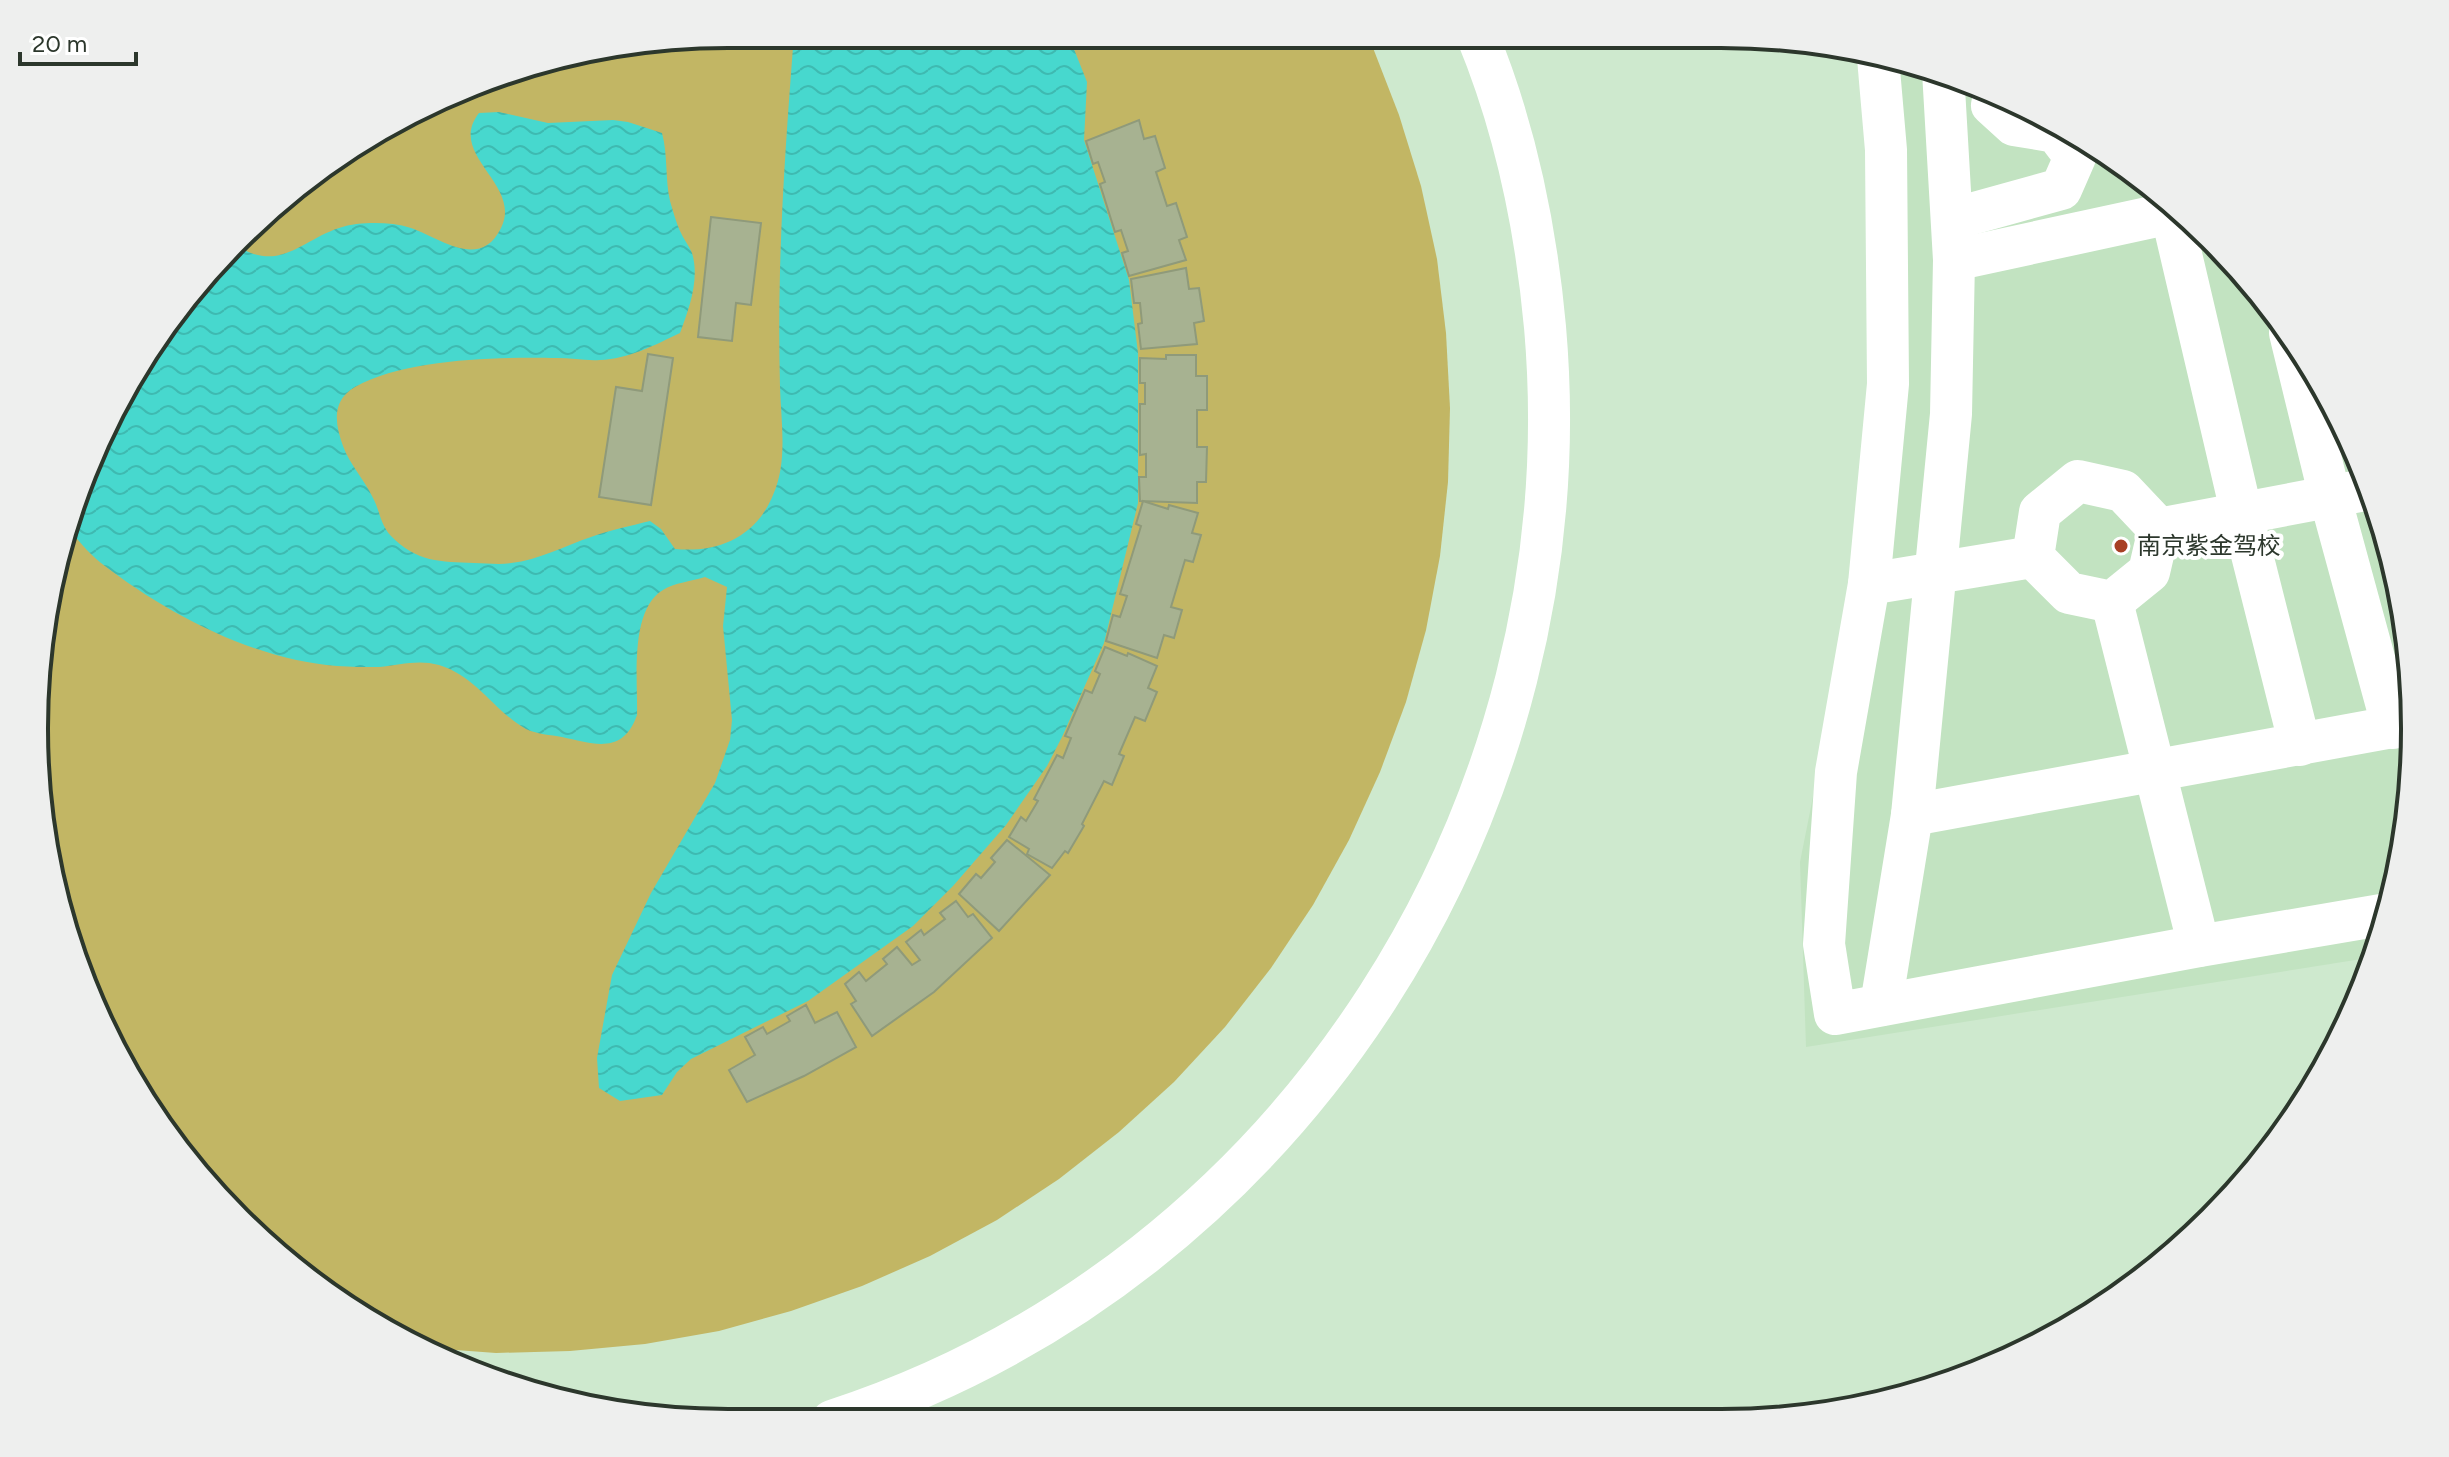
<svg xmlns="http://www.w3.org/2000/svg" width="2449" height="1457" font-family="Figtree,'Noto Sans SC',sans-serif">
<defs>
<pattern id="water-waves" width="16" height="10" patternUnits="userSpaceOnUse" patternTransform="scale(2)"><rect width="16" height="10" fill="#47d8ce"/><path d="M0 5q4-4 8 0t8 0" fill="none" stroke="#3ebab1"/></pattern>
</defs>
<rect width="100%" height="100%" fill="#cee9ce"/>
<polygon fill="#c2e3c1" points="1856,53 1944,71 2107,151 2212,238 2298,343 2362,463 2402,593 2415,729 2402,864 2374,957 1806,1047 1800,862 1831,706 1862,499 1873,340 1867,141"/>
<polygon fill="#c2b664" points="729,34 1368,35 1399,115 1421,186 1437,259 1446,333 1450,408 1448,482 1440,556 1426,630 1406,702 1380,772 1349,840 1313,905 1271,968 1225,1027 1174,1082 1119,1132 1059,1179 997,1220 930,1256 862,1286 791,1311 719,1331 645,1344 570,1351 496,1353 429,1348 342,1306 177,1151 71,952 34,729 71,506 177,306 306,177 506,71"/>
<path fill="url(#water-waves)" d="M 794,34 L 1068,34 L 1087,82 L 1084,140 L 1129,280 L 1138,353 L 1138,503 L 1104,643 L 1062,737 L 1047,766 L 1006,825 L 953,886 L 913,926 L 808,1001 L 691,1059 L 677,1072 L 662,1095 L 620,1101 L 599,1088 L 597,1058 L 612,975 L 651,893 L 715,783 L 730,740 L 732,720 L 723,626 L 727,587 L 705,577 C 692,581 674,583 663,590 C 629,610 638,681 637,715 C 623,755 594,744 562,737 C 551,735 536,734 526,729 C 494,711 476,676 439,665 C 418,659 400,665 379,667 C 365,667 350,667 337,666 C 252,659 167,614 101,563 C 88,553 78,539 67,528 L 71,506 L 139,378 L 156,362 L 163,347 L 162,334 L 177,306 L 237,246 C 280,273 302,240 339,228 C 350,224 363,223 375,223 C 387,223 399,224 411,228 C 440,238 480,271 501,228 C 523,184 446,155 479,113 L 499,112 L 548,123 L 613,120 L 628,122 L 662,133 C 668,155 665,179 670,201 C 673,211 676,222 680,231 C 683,238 689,246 692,253 C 700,279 689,309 680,333 C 655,345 628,359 600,360 C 586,361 572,358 557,358 C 499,357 407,358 355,387 C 331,401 335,424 343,446 C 350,465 364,479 373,498 C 380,511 380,524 391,536 C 416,562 441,562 474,563 C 486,563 499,565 511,563 C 539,560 564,546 591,537 C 610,530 630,526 650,521 L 661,529 L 675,549 C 718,553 756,537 773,495 C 788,462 781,422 780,387 C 779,348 779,310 780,271 C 782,192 788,113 794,34 Z"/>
<g fill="#a7b291" stroke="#8f9a7a" stroke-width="2">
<polygon points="1139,120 1144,139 1155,136 1165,168 1156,172 1167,206 1176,203 1187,237 1179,240 1186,260 1129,276 1122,253 1128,251 1121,230 1115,232 1100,184 1105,182 1098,162 1093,164 1086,141"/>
<polygon points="711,217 761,223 751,305 736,303 732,341 698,337"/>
<polygon points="1186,268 1189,289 1199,288 1204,321 1194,323 1197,344 1141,349 1138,324 1142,323 1140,303 1134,303 1131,279"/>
<polygon points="648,354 673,358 651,505 599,497 616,387 642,391"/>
<polygon points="1166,355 1196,355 1196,376 1207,376 1207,410 1197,410 1197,447 1207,447 1206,482 1197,482 1197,503 1140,501 1139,477 1146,477 1146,454 1140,455 1140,404 1145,404 1145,383 1140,383 1140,358 1166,359"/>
<polygon points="1143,501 1168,509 1169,505 1198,513 1192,533 1201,535 1193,562 1185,560 1171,607 1182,610 1174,638 1164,635 1157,658 1106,641 1113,615 1120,617 1127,596 1120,594 1141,526 1136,524"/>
<polygon points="1105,647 1127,656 1128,653 1157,666 1148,688 1157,692 1145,721 1135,717 1119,754 1124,756 1112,785 1104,781 1082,824 1084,826 1068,853 1065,851 1052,868 1027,854 1029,849 1009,837 1021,817 1026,821 1038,801 1034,799 1057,755 1063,758 1071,738 1065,736 1085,690 1092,693 1100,674 1095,671"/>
<polygon points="1007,840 1050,875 999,931 959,894 976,874 981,878 995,862 991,858"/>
<polygon points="956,901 968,917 973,914 992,938 934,992 872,1036 851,1004 856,1001 845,984 859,972 866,981 887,964 883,959 897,947 912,965 920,960 906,942 921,930 924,935 945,919 940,913"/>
<polygon points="806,1005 815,1023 837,1012 856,1047 804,1076 747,1102 729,1070 755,1055 745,1037 763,1027 767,1034 790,1021 787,1016"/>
</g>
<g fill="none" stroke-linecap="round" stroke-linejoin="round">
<g stroke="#fff" stroke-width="42">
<polyline points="1878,58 1886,150 1888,384 1869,584 1836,772 1824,944 1835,1014 2199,946 2387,914"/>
<polyline points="2169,203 2242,515 2300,745"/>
<polyline points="1953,219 2061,189 2075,157 2056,132 2014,125 1992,105 1994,96"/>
<polyline points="1954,260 2180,211"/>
<polyline points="2290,333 2330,497 2393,728"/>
<polygon points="2078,481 2123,491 2159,529 2149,572 2112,602 2069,593 2033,557 2040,512"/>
<polyline points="2159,529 2370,489"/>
<polyline points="1869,584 2033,557"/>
<polyline points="2112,602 2199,946"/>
<polyline points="1912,815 2414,723"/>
<polyline points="1881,1005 1912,815 1951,414 1954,260 1943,71"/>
<path d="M 832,1421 C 1294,1271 1587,806 1545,327 C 1536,228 1515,127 1477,35"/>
</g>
</g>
<circle fill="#a73f23" stroke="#fff" stroke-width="3" cx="2121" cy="546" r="8"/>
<g text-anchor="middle" stroke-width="8" stroke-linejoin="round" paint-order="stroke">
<g font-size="24" fill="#2c372c" stroke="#fff" text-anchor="start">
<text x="2137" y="554">南京紫金驾校</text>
</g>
</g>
<path d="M0 0H2449V1457H0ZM728 48H1721A680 680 0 0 1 2401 728V729A680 680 0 0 1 1721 1409H728A680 680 0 0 1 48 729V728A680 680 0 0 1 728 48Z" fill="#eeefee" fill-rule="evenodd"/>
<path fill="none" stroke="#2c372c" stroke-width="4" d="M728 48H1721A680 680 0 0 1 2401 728V729A680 680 0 0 1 1721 1409H728A680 680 0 0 1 48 729V728A680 680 0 0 1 728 48Z"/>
<path d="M20 52v12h116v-12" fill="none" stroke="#2c372c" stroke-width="4"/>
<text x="32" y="52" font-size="24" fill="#2c372c" stroke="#ffffff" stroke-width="6" paint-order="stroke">20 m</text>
</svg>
